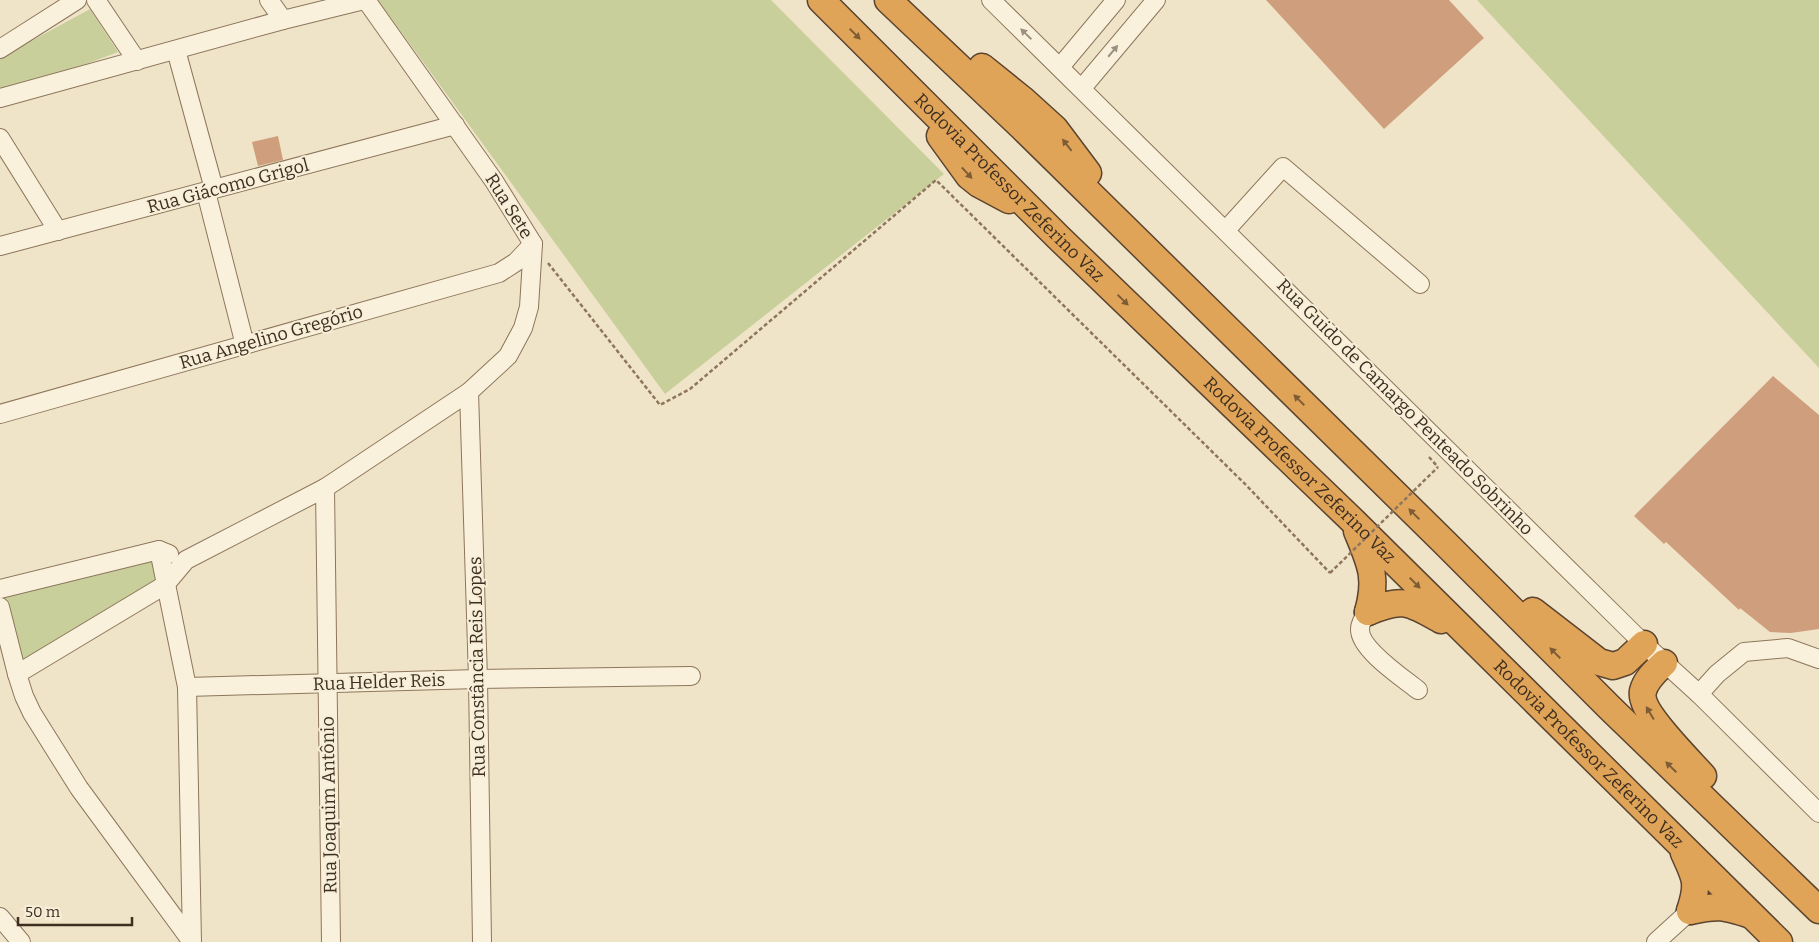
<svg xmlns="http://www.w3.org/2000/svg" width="1819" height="942" font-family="Bitter,serif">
<rect width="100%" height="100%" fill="#f0e4c8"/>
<g fill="#c9cf9b">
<polygon points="378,0 771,0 944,174 665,394"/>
<polygon points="1477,0 1819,0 1819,368"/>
<polygon points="90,9 118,52 0,97 0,58"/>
<polygon points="153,552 160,584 21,666 1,595"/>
</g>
<g fill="#cf9f7d">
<polygon points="1266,0 1449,0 1484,38 1384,129"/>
<polygon points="278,136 283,160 258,166 252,142"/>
<polygon points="1773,376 1819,415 1819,629 1791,633 1770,632 1740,608 1739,610 1666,542 1664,544 1634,516"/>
</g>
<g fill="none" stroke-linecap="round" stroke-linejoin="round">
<g stroke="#8d765c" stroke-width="20">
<g id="minor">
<polyline points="96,0 137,61"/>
<polyline points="269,0 283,20"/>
<polyline points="366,0 494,181 533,244"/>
<polyline points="991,0 1644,644 1699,694 1819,813"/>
<polyline points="0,49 77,0"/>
<polyline points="176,50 214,189"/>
<polyline points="1060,67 1116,0"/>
<polyline points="1082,88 1156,0"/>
<polyline points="0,98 283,20 364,0"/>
<polyline points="0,138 58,231"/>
<polyline points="206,192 245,345"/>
<polyline points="1226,230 1283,167 1420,284"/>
<polyline points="0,246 455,125"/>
<polyline points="469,392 478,679 482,942"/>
<polyline points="0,414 499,273 516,262 533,244"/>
<polyline points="325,488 331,942"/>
<polyline points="159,550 187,687 192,942"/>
<polyline points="0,589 159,550 169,554"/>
<polyline points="0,607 17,674 24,696 32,713 79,788 192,942"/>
<path d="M 1368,612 C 1364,617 1360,623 1360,629 C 1359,649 1403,678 1418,690"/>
<polyline points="17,674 165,585 186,560 325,488 469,392 508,356 523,328 529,307 533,244"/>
<polyline points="187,687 478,679 691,676"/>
<polyline points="1699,694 1717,674 1744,652 1788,648 1819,659"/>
<polyline points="0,917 21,942"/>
<polyline points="1656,942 1690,911"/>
</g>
</g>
<g stroke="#5b4430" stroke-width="29">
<g id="highway">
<path id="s1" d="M 821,0 L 1058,237 L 1354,522 L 1779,942"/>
<polyline points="888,0 1022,127 1444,542 1610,708 1819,910"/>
<polyline points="982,67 1023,100 1055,129 1088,173"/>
<polyline points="940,136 969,176 979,184 1009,200"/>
<path d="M 1357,531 C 1370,563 1378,577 1368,612"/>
<polyline points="1533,611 1599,662 1613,666 1625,662 1644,644"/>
<path d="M 1368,612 C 1403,597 1409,602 1441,620"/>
<path d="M 1664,663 C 1656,671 1646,679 1643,691 C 1638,711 1689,760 1703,776"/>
<path d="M 1684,853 C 1696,879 1699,883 1690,911"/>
<path d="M 1690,911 C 1719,905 1723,906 1751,915"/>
</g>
</g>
<g stroke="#8d765c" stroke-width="2.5" stroke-dasharray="4 2.5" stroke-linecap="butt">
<polyline points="548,263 660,405 690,389 936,180 1246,485 1330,573"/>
<polyline points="1429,457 1438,467"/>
</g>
<use href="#minor" stroke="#faf1dc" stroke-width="18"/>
<use href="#highway" stroke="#e0a458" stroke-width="26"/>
<polyline stroke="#8d765c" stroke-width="2.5" stroke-dasharray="4 2.5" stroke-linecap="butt" points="1330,573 1438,467"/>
</g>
<defs><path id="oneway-solid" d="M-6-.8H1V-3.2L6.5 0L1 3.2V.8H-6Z" transform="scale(1.25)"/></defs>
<g fill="#7e5d36">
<use href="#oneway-solid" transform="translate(855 34) rotate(45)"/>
<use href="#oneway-solid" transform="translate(1067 145) rotate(-128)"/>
<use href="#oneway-solid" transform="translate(967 173) rotate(47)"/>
<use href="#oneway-solid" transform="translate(1123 300) rotate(44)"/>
<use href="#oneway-solid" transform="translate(1299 400) rotate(-135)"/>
<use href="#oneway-solid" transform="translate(1414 514) rotate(-136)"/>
<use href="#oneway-solid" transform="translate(1415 583) rotate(45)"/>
<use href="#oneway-solid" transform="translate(1555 653) rotate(-135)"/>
<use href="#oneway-solid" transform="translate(1650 713) rotate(-121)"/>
<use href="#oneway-solid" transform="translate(1671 767) rotate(-136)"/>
</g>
<g fill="#9c907e">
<use href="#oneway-solid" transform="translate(1026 34) rotate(-136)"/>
<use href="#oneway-solid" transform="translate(1113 51) rotate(-50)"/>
</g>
<g text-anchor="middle" stroke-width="4" stroke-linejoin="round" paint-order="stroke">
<g font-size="18" fill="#3d2e20" stroke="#f7eed8">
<text transform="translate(228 186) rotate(-15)" y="6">Rua Giácomo Grigol</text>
<text dy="6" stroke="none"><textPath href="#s1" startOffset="266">Rodovia Professor Zeferino Vaz</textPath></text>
<text transform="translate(509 206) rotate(58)" y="6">Rua Sete</text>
<text transform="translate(271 337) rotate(-16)" y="6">Rua Angelino Gregório</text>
<text transform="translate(1405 407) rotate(45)" y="6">Rua Guido de Camargo Penteado Sobrinho</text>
<text dy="6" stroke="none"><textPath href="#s1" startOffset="671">Rodovia Professor Zeferino Vaz</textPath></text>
<text transform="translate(477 667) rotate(-91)" y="6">Rua Constância Reis Lopes</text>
<text transform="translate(379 682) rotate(-2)" y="6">Rua Helder Reis</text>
<text dy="6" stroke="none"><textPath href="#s1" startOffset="1076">Rodovia Professor Zeferino Vaz</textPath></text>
<text transform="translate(329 805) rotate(-91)" y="6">Rua Joaquim Antônio</text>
</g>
</g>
<path d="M18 917v8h114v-8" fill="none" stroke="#3d2e20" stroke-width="2.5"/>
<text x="25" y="917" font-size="15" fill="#3d2e20" stroke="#f7eed8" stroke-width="4" paint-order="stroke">50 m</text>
</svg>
